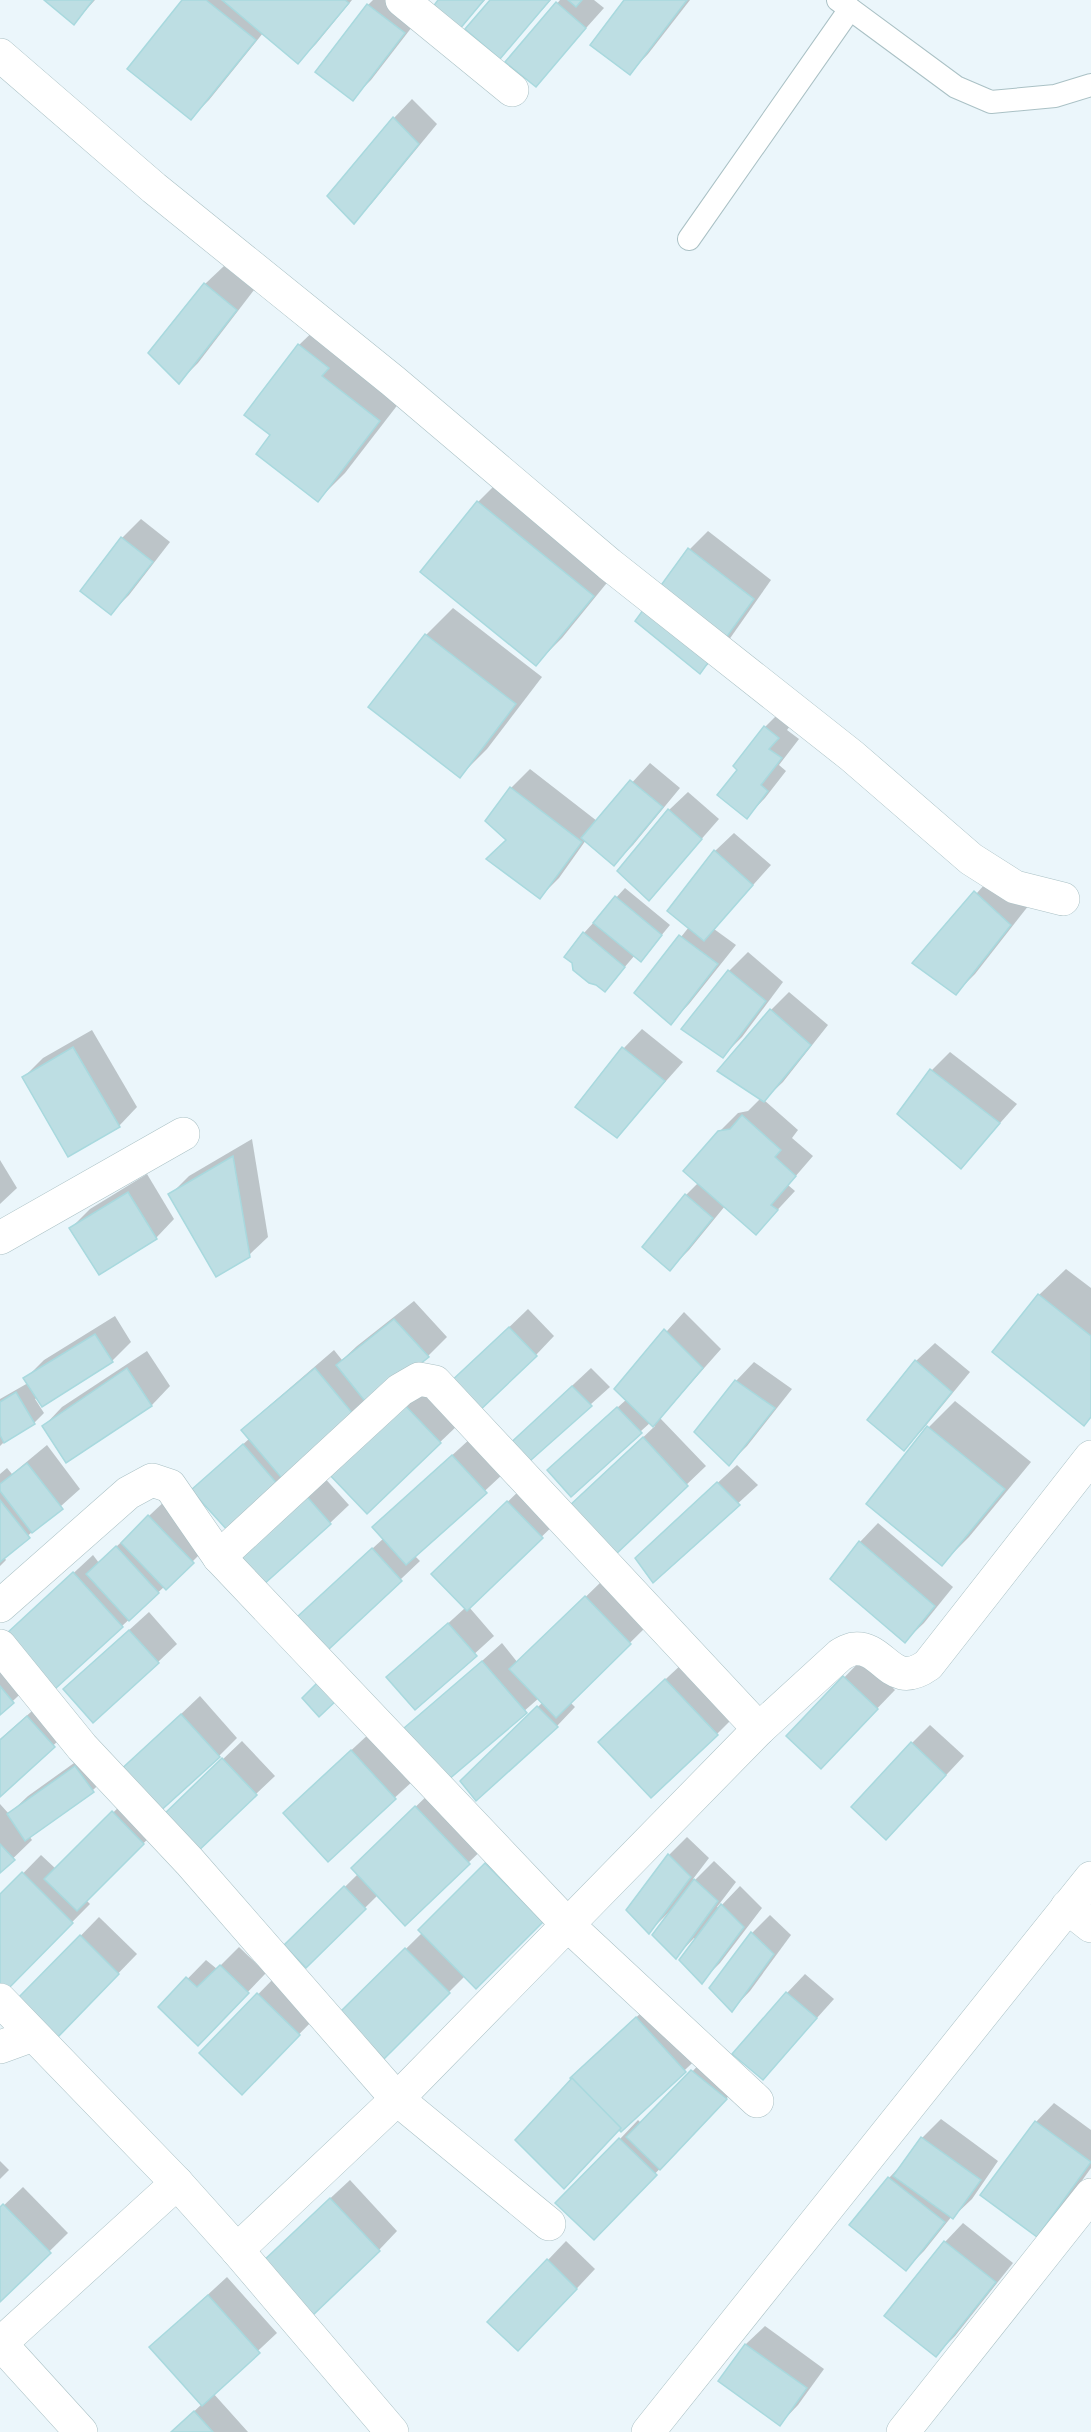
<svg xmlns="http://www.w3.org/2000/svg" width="1091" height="2432" font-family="'Alegreya Sans',sans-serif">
<rect width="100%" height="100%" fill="#ebf6fb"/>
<g fill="#0003">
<polygon points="46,0 95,0 74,23"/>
<polygon points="184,0 352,0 316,44 298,62 263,33 209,100 191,118"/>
<polygon points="373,0 404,0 422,14 371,80 352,99 368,5"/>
<polygon points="440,0 485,0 459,28"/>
<polygon points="492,0 551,0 500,57"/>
<polygon points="560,0 594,0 604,8 535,85 507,62"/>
<polygon points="626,0 690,0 648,54 630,73"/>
<polygon points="412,99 437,124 372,203 354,222 394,118"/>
<polygon points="224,266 254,290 198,363 179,382 205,284"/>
<polygon points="326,319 406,394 345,473 318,500 272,435 299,345"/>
<polygon points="505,475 619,568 562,638 536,664 478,502"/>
<polygon points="141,519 170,542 129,595 111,613 82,591 122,538"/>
<polygon points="708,531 771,580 719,654 700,672 690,549"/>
<polygon points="453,608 542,677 487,749 460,776 426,635"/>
<polygon points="784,708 796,718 787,730 799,739 779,765 786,771 765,798 747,817 739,769 735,766 765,727"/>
<polygon points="650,763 680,788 633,845 614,864 586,840 559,878 540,897 508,840 487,821 511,788 530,769 597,821"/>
<polygon points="688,792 719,819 649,899 669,810"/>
<polygon points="734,833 771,865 714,929 736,945 689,1004 671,1023 636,993 689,927 669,911 715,851"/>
<polygon points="994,874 1029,905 975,974 956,993 914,963"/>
<polygon points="625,888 670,925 641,960 635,955 605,990 584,933"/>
<polygon points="748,952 783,982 742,1037 723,1056 683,1028 729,971"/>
<polygon points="789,992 828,1025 783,1082 764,1100 798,1130 792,1138 813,1156 788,1185 795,1191 756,1233 725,1206 689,1250 670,1269 686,1195 698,1183 719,1132 738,1113 748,1111 761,1098 771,1010"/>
<polygon points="642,1029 683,1062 617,1136 578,1106 624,1048"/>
<polygon points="92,1030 137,1107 119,1126 24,1077 43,1058"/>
<polygon points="950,1052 1017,1104 961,1167 932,1070"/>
<polygon points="252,1139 268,1237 249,1255 170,1195 189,1176"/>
<polygon points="0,1160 17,1188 0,1204"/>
<polygon points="147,1174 174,1219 156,1238 71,1228 90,1209"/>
<polygon points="1066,1269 1091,1288 1091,1417 1039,1295"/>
<polygon points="414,1301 447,1337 428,1356 374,1398 278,1485 193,1490 250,1438 243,1430 262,1412 334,1350 342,1360 357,1346"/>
<polygon points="528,1309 554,1336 536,1355 468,1367"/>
<polygon points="684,1312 721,1349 660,1418 706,1466 614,1554 589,1489 655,1426 651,1422 571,1494 568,1452 627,1399 616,1388"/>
<polygon points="115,1316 131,1342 112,1361 35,1399 44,1413 34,1423 6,1440 0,1446 0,1399 28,1383 25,1379 44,1360"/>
<polygon points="935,1343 970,1372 923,1429 904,1449 916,1361"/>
<polygon points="147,1351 170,1386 152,1405 67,1461 44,1426 62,1407"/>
<polygon points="754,1362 792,1389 747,1446 729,1464 736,1381"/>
<polygon points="591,1368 610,1387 522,1466 526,1429"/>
<polygon points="420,1382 459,1424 367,1512 347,1452"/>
<polygon points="955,1401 1031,1462 969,1537 942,1564 929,1427"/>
<polygon points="472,1437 504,1473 415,1556 420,1561 328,1648 318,1598 384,1538 374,1527"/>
<polygon points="47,1445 80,1489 4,1557 6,1560 0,1566 0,1474 7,1468 12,1474"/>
<polygon points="737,1465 758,1485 653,1581 636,1558"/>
<polygon points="322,1475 349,1505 330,1523 235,1554"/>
<polygon points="527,1483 561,1518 469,1607 494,1636 415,1708 388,1678 465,1608 452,1556"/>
<polygon points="168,1498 211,1543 166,1588 165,1586 122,1626 8,1634 93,1555 99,1563"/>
<polygon points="878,1523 953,1587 924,1623 905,1641 860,1542"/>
<polygon points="605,1578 649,1624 570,1702 575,1707 557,1726 462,1781 543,1702 539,1698 448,1778 407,1728 502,1643 518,1663"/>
<polygon points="149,1612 177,1644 158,1662 84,1671"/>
<polygon points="0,1646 32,1683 0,1713"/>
<polygon points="863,1658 895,1690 839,1748 788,1736"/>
<polygon points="684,1662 735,1716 717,1734 619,1723"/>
<polygon points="200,1696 237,1738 219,1756 119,1773"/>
<polygon points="47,1698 73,1727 0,1795 0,1739"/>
<polygon points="930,1725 964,1756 905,1819 912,1743"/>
<polygon points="371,1732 414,1780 328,1859 304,1794"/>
<polygon points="242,1741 275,1776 256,1794 164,1823 86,1900 90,1904 7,1988 0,1981 0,1897 41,1855 56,1869 132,1794 158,1821"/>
<polygon points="95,1748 112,1772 93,1790 29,1836 32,1840 0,1871 0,1804 9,1814 28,1796"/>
<polygon points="435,1788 488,1844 405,1923 378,1895 306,1966 286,1945 358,1874 371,1850"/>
<polygon points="687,1837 709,1858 693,1879 695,1880 714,1861 736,1882 717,1907 719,1908 740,1886 762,1908 720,1963 702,1981 696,1939 694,1938 676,1957 671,1912 670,1911 649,1932 669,1855"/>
<polygon points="505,1846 561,1903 465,1976 384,2057 341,2013 422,1933 420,1930"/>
<polygon points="770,1915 791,1935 750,1991 732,2010 752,1933"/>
<polygon points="99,1917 137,1954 77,2016 20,1998"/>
<polygon points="239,1947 266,1973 216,2025 160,2007 206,1960 217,1969"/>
<polygon points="805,1974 834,1999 763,2078 787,1993"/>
<polygon points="277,1975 318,2015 260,2074 201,2053"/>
<polygon points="655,2000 704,2052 621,2130 590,2060"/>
<polygon points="711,2052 744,2080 612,2219 620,2139 638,2120 642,2124"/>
<polygon points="1054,2103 1091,2130 1091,2168 1056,2217 1037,2235 1036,2122"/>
<polygon points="941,2119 998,2161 972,2199 953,2217 952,2216 924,2251 906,2269 851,2225 889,2178 906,2160 922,2138"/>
<polygon points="0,2161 9,2170 0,2179"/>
<polygon points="350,2180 397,2231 379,2250 280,2245"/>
<polygon points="23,2187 68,2233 0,2300 0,2209"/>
<polygon points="963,2223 1013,2263 955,2336 936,2355 945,2242"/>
<polygon points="566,2241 595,2269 537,2331 489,2322"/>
<polygon points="227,2277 277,2333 213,2393 248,2432 172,2432 202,2404 151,2347"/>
<polygon points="765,2326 824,2369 798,2405 780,2424 720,2381 746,2344"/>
</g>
<g fill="#bddee3" stroke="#a8d9de" stroke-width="1.5">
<polygon points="44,0 93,0 74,25"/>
<polygon points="182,0 206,0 256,40 191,120 127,69"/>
<polygon points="222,0 345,0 349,3 298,64"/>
<polygon points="438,0 484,0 459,30 432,8"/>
<polygon points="490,0 550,0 500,59 465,29"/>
<polygon points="568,0 582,0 576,7"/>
<polygon points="624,0 687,0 630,75 590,45"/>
<polygon points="556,2 586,28 536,87 505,62"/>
<polygon points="367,4 405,33 353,101 315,72"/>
<polygon points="393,117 419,144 354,224 327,196"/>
<polygon points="204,283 237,310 179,384 148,353"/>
<polygon points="298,344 329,368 322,376 380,421 318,502 256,454 270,435 244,415"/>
<polygon points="477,501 594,596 536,666 420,572"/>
<polygon points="121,537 153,562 111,615 80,591"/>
<polygon points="688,548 754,599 700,674 635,621"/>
<polygon points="425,634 516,704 460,778 368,707"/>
<polygon points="764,726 779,738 769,749 782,758 761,785 768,791 747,819 717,795 737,770 733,766"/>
<polygon points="630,780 663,807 614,866 581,838"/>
<polygon points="510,787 582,842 540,899 486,859 506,840 485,821"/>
<polygon points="668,809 702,839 649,901 617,871"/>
<polygon points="714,850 753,885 704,941 667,911"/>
<polygon points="974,891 1011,925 956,995 912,963"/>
<polygon points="615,896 662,935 641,962 593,923"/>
<polygon points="583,932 625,967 605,992 596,985 589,983 573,970 572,963 564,957"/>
<polygon points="679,935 718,964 671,1025 634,993"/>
<polygon points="728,970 766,1001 723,1058 681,1029"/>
<polygon points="770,1009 811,1045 764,1102 717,1071"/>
<polygon points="73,1047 120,1127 68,1157 22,1077"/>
<polygon points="622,1047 665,1081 617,1138 575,1107"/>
<polygon points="930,1069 1000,1123 961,1169 897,1114"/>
<polygon points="742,1115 781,1150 775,1157 796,1176 771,1205 778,1210 756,1235 683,1171 718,1131 730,1129"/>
<polygon points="233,1156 250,1257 216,1277 168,1194"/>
<polygon points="128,1192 157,1239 99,1275 69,1228"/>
<polygon points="685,1194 713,1218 670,1271 642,1247"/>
<polygon points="1038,1294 1091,1336 1091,1417 1084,1426 992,1352"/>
<polygon points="394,1319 429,1357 368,1405 336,1365"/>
<polygon points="509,1327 537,1356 476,1414 447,1385"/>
<polygon points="664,1329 703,1368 653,1427 614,1389"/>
<polygon points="95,1334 113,1362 42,1407 23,1378"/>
<polygon points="915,1360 952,1392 904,1451 867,1420"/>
<polygon points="127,1368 152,1406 66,1463 42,1426"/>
<polygon points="315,1368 358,1420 285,1482 241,1430"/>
<polygon points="735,1380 775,1408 729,1466 694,1432"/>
<polygon points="572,1386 592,1406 522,1468 505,1448"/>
<polygon points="16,1392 35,1424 4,1443 0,1435 0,1402"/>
<polygon points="400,1400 441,1443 367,1514 326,1471"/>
<polygon points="617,1407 642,1433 571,1497 547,1470"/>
<polygon points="927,1426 1005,1489 942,1566 866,1504"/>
<polygon points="643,1437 688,1486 614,1556 568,1507"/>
<polygon points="243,1444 279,1486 228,1531 191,1490"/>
<polygon points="452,1455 487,1493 406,1565 372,1527"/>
<polygon points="27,1463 63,1509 32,1533 0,1491 0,1484"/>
<polygon points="717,1482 740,1505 653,1583 635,1558"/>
<polygon points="303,1492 331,1524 262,1586 233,1554"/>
<polygon points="0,1500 30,1538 0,1562"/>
<polygon points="507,1501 543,1538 467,1611 431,1574"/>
<polygon points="148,1515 194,1563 166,1590 121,1543"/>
<polygon points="859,1541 935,1606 905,1643 830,1579"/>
<polygon points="116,1546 159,1593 129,1621 86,1574"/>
<polygon points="372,1548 402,1581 328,1650 297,1617"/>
<polygon points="73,1572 123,1627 55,1689 6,1634"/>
<polygon points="585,1596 631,1644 556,1718 509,1669"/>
<polygon points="448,1623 477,1656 415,1710 386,1677"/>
<polygon points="129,1630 159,1663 93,1723 63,1689"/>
<polygon points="482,1661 527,1713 448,1780 404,1728"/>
<polygon points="843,1676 878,1709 821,1769 786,1736"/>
<polygon points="321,1679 339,1698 319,1717 302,1698"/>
<polygon points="665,1679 718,1735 651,1798 598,1742"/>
<polygon points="0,1686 14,1703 0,1715"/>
<polygon points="537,1706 558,1727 476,1801 460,1781"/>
<polygon points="181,1714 220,1757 156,1815 117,1773"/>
<polygon points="27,1716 55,1747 0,1797 0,1740"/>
<polygon points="911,1742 946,1775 886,1840 851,1807"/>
<polygon points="351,1750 396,1799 328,1862 283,1813"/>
<polygon points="222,1758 257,1795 193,1856 158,1820"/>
<polygon points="75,1766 94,1792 25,1841 7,1814"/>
<polygon points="415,1806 470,1864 405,1926 351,1868"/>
<polygon points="112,1811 144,1844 77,1911 44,1879"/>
<polygon points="0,1844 15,1860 0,1873"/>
<polygon points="668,1854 691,1877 649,1934 626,1910"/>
<polygon points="485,1863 543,1922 476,1989 418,1930"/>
<polygon points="22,1872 73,1923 7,1990 0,1983 0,1894"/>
<polygon points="694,1879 718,1901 676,1959 652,1935"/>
<polygon points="344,1886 366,1909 306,1968 284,1945"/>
<polygon points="721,1904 744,1927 702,1984 679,1960"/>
<polygon points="751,1932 774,1954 732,2012 709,1988"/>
<polygon points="80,1935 119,1974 58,2037 18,1998"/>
<polygon points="405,1948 450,1993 384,2059 339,2013"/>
<polygon points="220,1965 249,1993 198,2046 158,2007 186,1977 197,1987"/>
<polygon points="786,1992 817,2018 763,2080 732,2054"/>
<polygon points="257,1993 300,2035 242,2095 199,2053"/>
<polygon points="636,2017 686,2072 621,2132 570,2078"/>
<polygon points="691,2070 727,2099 660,2170 626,2137"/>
<polygon points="572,2078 621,2128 564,2189 515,2140"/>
<polygon points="1035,2121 1091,2162 1037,2237 980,2195"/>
<polygon points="921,2137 981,2180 953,2219 893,2176"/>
<polygon points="619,2138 657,2175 594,2240 555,2203"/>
<polygon points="888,2177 945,2222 906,2271 849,2225"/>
<polygon points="330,2198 380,2251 311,2317 260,2264"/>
<polygon points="3,2204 51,2253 0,2302 0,2207"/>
<polygon points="944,2241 996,2282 936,2357 884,2316"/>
<polygon points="547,2259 577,2289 518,2351 487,2322"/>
<polygon points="208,2295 260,2353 202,2406 149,2347"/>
<polygon points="745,2344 807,2388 780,2426 718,2381"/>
<polygon points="194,2411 213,2432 171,2432"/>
</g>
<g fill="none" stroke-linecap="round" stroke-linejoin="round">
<g stroke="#aac1c5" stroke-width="24">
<g id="lane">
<polyline points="838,0 956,87 991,102 1055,96 1091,85"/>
<polyline points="689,239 850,9"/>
</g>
</g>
<g stroke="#aac1c5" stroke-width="34">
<g id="street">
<polyline points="402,0 512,90"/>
<polyline points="0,55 154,188 393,381 609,564 852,756 971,859 1015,887 1063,899"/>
<polyline points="0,1238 183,1134"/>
<polyline points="219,1557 400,1390 419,1379 435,1382 759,1729"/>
<polyline points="0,1606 128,1493 152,1480 170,1486 219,1557 569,1926 757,2101"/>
<polyline points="0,1646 82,1747 190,1862 397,2099 549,2224"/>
<polyline points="1067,1907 1091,1926"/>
<path d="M 0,2000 L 177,2183 L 237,2250 L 397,2099 L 759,1729 L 840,1655 C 843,1653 849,1650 853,1649 C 885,1645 890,1692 928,1665 L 1091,1457"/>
<polyline points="0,2047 33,2035"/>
<polyline points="237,2250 392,2432"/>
<polyline points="0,2343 81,2432"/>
<polyline points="0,2344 177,2183"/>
<polyline points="648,2432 1091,1878"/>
<polyline points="903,2432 1091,2195"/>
</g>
</g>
<use href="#lane" stroke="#fff" stroke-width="22"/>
<use href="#street" stroke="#fff" stroke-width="33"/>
</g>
</svg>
